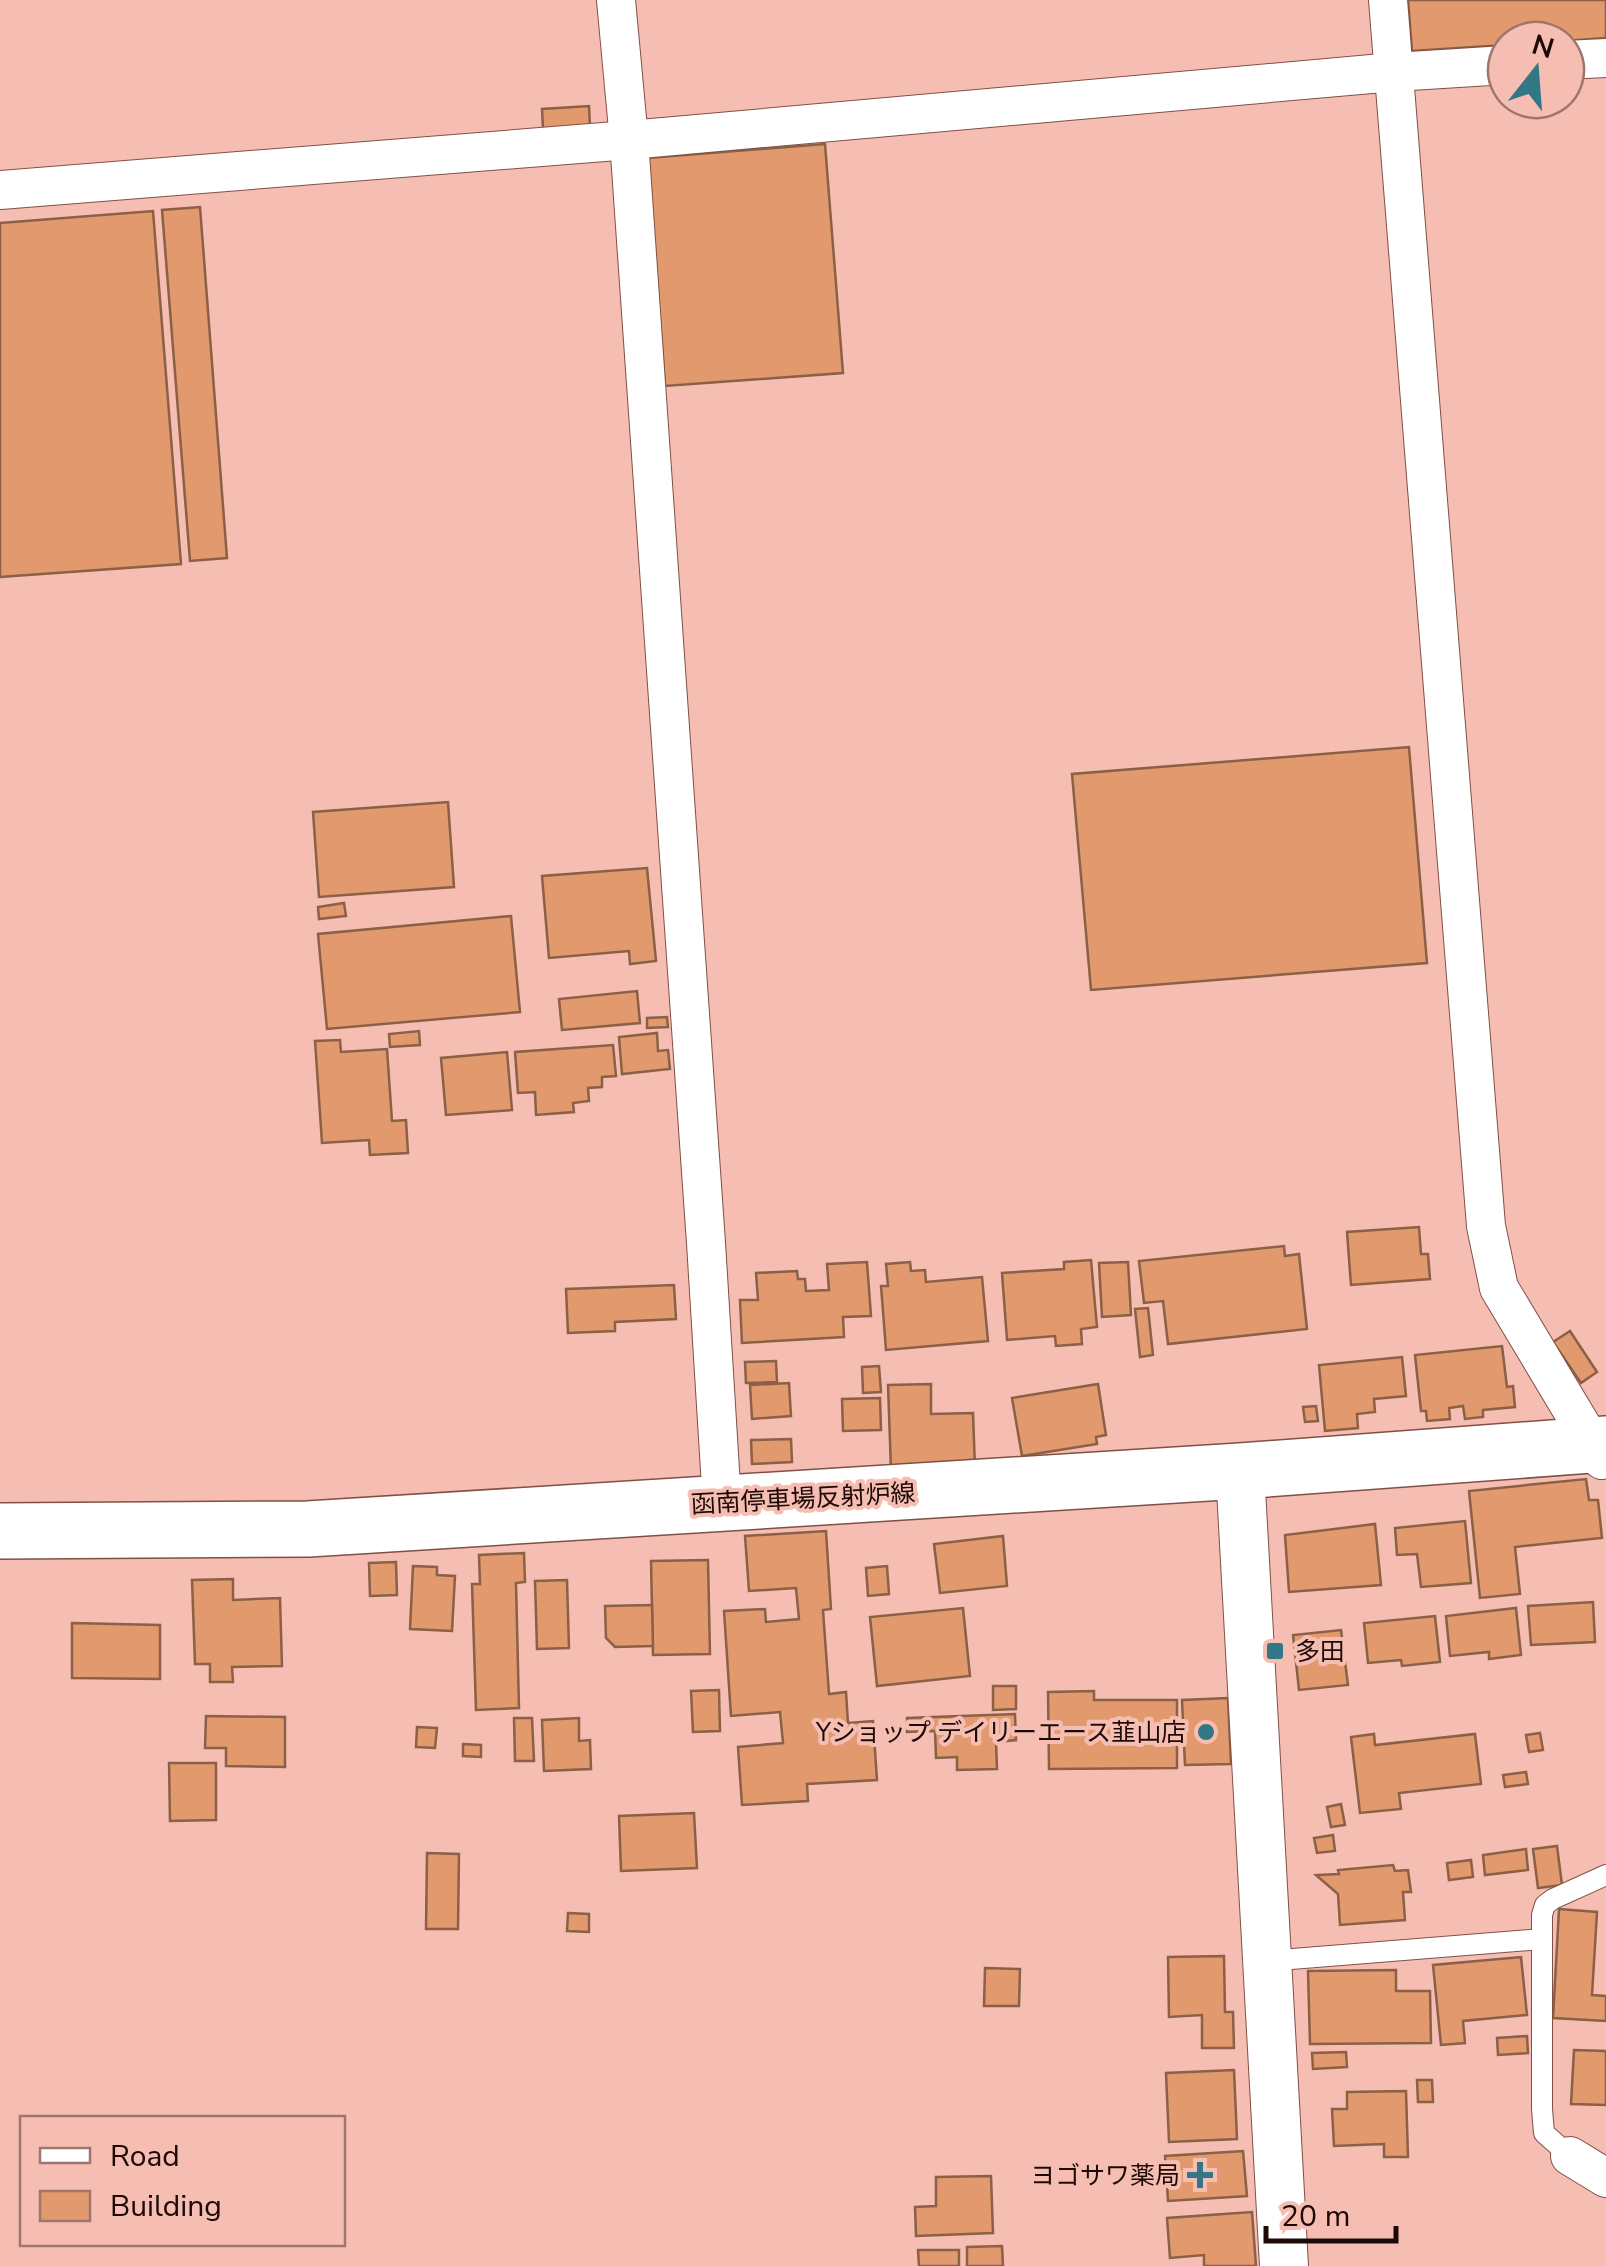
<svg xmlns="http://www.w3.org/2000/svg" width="1606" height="2266" font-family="'Nunito Sans','Noto Sans JP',sans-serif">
<rect width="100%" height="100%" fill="#f6beb2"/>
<g fill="#e1996d" stroke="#8a6046" stroke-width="2.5">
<polygon points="1408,0 1606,0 1606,38 1566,41 1506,40 1506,45 1412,51"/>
<polygon points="589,106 590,126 543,129 542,109"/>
<polygon points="825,144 843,373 665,386 647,158"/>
<polygon points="200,207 227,558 190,561 162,210"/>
<polygon points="153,211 181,564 0,577 0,223"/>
<polygon points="1409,747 1427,963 1091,990 1072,774"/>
<polygon points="448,802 454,887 319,897 313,812"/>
<polygon points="647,868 656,961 630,964 629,951 549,958 542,876"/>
<polygon points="344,903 346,916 319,919 318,907"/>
<polygon points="511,916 520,1012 327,1029 318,934"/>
<polygon points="637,991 640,1023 562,1030 559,999"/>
<polygon points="667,1017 668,1027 647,1028 647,1018"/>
<polygon points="419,1031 420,1045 390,1047 389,1034"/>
<polygon points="657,1033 658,1051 668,1050 670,1069 622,1074 619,1037"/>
<polygon points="340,1040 341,1052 387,1049 392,1121 406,1120 408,1153 370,1155 369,1140 322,1143 315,1041"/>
<polygon points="613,1045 616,1076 602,1077 602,1087 588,1088 589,1101 573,1103 574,1112 536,1115 535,1092 518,1093 515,1052"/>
<polygon points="507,1052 512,1110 446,1115 441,1058"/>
<polygon points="1419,1227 1421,1254 1428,1254 1430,1279 1351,1285 1347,1232"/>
<polygon points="1284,1246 1285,1256 1299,1254 1307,1329 1168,1344 1163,1301 1144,1303 1139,1261"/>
<polygon points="1091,1260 1097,1327 1081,1329 1082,1344 1056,1346 1055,1336 1007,1340 1002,1273 1064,1269 1064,1262"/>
<polygon points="867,1262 871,1316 843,1317 844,1337 742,1343 740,1300 758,1300 756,1273 797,1271 798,1279 805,1279 806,1291 829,1290 827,1264"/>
<polygon points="910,1262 911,1271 925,1270 926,1282 982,1277 988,1341 886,1350 881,1286 888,1286 886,1264"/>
<polygon points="1128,1262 1131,1315 1102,1317 1099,1263"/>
<polygon points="674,1285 676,1319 615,1322 615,1331 568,1333 566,1289"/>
<polygon points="1148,1308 1153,1355 1140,1357 1135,1309"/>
<polygon points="1570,1331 1597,1372 1581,1383 1553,1342"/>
<polygon points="1502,1346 1507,1387 1513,1386 1515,1407 1483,1410 1483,1417 1465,1419 1463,1406 1449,1408 1450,1419 1427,1421 1426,1411 1421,1411 1415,1355"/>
<polygon points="1402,1357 1406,1396 1374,1399 1375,1412 1357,1414 1358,1428 1325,1431 1319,1365"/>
<polygon points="776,1361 777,1382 746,1383 745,1362"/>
<polygon points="879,1366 881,1392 863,1393 862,1367"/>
<polygon points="789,1383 791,1416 752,1419 750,1385"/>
<polygon points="931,1384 931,1414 973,1413 975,1468 891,1470 888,1385"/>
<polygon points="1098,1384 1106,1435 1096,1437 1097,1444 1022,1456 1012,1398"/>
<polygon points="880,1398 881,1430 843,1431 842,1399"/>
<polygon points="1316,1406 1318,1421 1305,1422 1303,1407"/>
<polygon points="791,1439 792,1462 752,1464 751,1440"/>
<polygon points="1586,1479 1589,1500 1598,1500 1602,1538 1515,1547 1520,1594 1480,1598 1469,1491"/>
<polygon points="1465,1521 1471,1583 1421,1587 1417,1554 1397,1555 1395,1528"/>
<polygon points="1375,1524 1381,1585 1289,1592 1285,1535"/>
<polygon points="826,1531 831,1609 823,1610 829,1694 846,1692 848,1723 873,1721 877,1780 807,1784 808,1801 742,1805 738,1747 783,1743 780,1712 731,1716 724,1611 765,1609 766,1622 799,1619 796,1588 749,1591 745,1536"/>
<polygon points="1003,1536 1007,1586 940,1593 934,1544"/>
<polygon points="524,1553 525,1582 516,1583 519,1708 476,1710 472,1584 480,1584 479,1555"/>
<polygon points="708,1560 710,1654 653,1655 651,1561"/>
<polygon points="396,1562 397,1595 370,1596 369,1563"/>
<polygon points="413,1566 437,1567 437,1575 455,1576 452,1631 410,1629"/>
<polygon points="887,1566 889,1594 868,1596 866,1568"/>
<polygon points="233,1579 233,1600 280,1598 282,1666 232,1667 233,1682 210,1682 210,1664 195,1664 192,1580"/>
<polygon points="567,1580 569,1648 537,1649 535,1581"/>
<polygon points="1593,1602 1595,1642 1531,1645 1528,1606"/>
<polygon points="652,1605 653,1646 615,1647 606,1638 605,1606"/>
<polygon points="963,1608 970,1676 877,1686 870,1617"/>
<polygon points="1516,1608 1521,1655 1489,1659 1489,1652 1450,1656 1446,1616"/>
<polygon points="1435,1616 1440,1662 1402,1666 1401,1660 1368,1663 1364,1623"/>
<polygon points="72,1623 160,1625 160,1679 72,1678"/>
<polygon points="1341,1630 1348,1685 1299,1690 1293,1635"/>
<polygon points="993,1686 1016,1686 1016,1709 993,1710"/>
<polygon points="719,1690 720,1731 693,1732 691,1691"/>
<polygon points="1094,1691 1094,1700 1177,1700 1177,1768 1049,1769 1048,1692"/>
<polygon points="1228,1698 1231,1764 1185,1765 1182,1700"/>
<polygon points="1015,1714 1016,1740 996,1742 997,1769 957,1770 957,1757 936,1758 935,1731 907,1732 907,1718"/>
<polygon points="206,1716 285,1717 285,1767 226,1766 226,1748 205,1748"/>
<polygon points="514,1718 532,1718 534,1761 515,1761"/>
<polygon points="579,1718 579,1741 590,1740 591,1769 544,1771 542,1720"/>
<polygon points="417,1727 437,1728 435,1748 416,1747"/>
<polygon points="1540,1733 1543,1750 1529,1752 1526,1735"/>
<polygon points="1374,1734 1375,1745 1475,1734 1481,1784 1399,1793 1401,1809 1360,1813 1351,1737"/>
<polygon points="463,1744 481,1745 481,1757 463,1756"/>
<polygon points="169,1763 216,1763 216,1820 170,1821"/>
<polygon points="1526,1772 1528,1784 1505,1787 1503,1775"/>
<polygon points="1341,1804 1345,1825 1331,1827 1327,1807"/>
<polygon points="694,1813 697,1868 621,1871 619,1816"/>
<polygon points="1333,1835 1335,1851 1317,1853 1314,1838"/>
<polygon points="1557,1846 1562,1885 1538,1888 1533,1849"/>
<polygon points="1526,1849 1528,1870 1485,1875 1483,1855"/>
<polygon points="427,1853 459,1854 458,1929 426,1929"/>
<polygon points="1471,1860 1473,1877 1449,1880 1447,1863"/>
<polygon points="1393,1865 1395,1871 1408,1870 1411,1892 1403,1892 1405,1920 1340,1925 1338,1894 1316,1875 1339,1874 1338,1870"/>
<polygon points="1559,1909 1597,1912 1592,1995 1606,1996 1606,2021 1553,2018"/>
<polygon points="568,1913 589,1914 589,1932 567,1931"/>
<polygon points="1224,1956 1225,2012 1233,2012 1234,2048 1202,2048 1202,2015 1169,2017 1168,1957"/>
<polygon points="1521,1957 1527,2015 1463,2021 1465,2043 1441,2045 1433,1965"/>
<polygon points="985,1968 1020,1969 1019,2006 984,2006"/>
<polygon points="1396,1970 1396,1991 1430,1991 1431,2043 1310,2044 1308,1971"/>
<polygon points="1527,2036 1528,2053 1498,2055 1497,2038"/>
<polygon points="1574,2050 1606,2051 1606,2105 1571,2104"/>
<polygon points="1346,2052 1347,2067 1313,2069 1312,2053"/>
<polygon points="1234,2070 1237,2139 1169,2142 1166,2073"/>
<polygon points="1417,2080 1432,2080 1433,2102 1418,2102"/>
<polygon points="1406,2091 1408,2157 1384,2157 1384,2144 1334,2146 1332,2109 1347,2109 1347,2092"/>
<polygon points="1243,2151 1247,2196 1168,2201 1165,2156"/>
<polygon points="991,2176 993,2233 916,2236 915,2207 936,2206 936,2177"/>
<polygon points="1252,2212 1256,2266 1204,2266 1204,2255 1170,2258 1167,2218"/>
<polygon points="1002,2246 1003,2266 967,2266 967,2247"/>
<polygon points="918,2250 959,2250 959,2266 919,2266"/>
</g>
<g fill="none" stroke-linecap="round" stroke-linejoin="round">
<g stroke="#805046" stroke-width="22">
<g id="service">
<polyline points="1267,1961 1542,1939"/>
<polyline points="1570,2156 1544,2133 1542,2109 1542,1915 1545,1905 1553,1899 1606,1875"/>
</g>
</g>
<g stroke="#805046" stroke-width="40">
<g id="minor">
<polyline points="616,0 629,140 706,1243 722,1503"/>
<polyline points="1388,0 1486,1226 1499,1288 1602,1460"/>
<polyline points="1566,60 1606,58"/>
<polyline points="0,190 629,140 1394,72 1506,65"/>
<polyline points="1570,2156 1606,2178"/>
</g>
</g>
<g stroke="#805046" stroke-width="50">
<polyline id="tertiary" points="1240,1471 1284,2266"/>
</g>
<g stroke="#805046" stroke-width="58">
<polyline id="secondary" points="0,1531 308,1529 1240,1471 1606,1444"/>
</g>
<use href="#service" stroke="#fff" stroke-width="20"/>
<use href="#minor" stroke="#fff" stroke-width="38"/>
<use href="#tertiary" stroke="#fff" stroke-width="48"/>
<use href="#secondary" stroke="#fff" stroke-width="55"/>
</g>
<g fill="#327785" stroke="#f6beb2" stroke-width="4">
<rect x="1265" y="1641" width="20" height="20" rx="5"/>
<circle cx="1206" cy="1732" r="10"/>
<path d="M1195 2160h10v10h10v10h-10v10h-10v-10h-10v-10h10z"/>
</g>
<g text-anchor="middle" stroke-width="8" stroke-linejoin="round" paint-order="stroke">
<g font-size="25" fill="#1d0a07" stroke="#f6beb2">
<text transform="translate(803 1498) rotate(-3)" y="9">函南停車場反射炉線</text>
</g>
<g font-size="25" fill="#1d0a07" stroke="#f6beb2" text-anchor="end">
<text x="1295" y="1660" text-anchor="start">多田</text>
<text x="1186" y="1741">Yショップ デイリーエース韮山店</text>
<text x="1180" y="2184">ヨゴサワ薬局</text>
</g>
</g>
<rect x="20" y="2116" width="325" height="130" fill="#f6beb2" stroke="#9f766e" stroke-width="2.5"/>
<rect x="40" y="2148" width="50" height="15" fill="#ffffff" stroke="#9f766e" stroke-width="2.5"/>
<text x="110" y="2166" font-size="30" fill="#1d0a07">Road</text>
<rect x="40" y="2191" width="50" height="30" fill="#e1996d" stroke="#9f766e" stroke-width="2.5"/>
<text x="110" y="2216" font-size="30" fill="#1d0a07">Building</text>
<g transform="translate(1536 70) rotate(17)"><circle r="48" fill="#f6beb2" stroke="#9f766e" stroke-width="2.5"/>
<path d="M0-8L18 38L0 25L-18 38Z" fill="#327785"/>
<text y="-15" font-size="28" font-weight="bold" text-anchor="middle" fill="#1d0a07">N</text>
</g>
<path d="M1266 2226v15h130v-15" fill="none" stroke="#1d0a07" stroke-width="5"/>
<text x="1281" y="2226" font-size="30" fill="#1d0a07" stroke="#f6beb2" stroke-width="8" paint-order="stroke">20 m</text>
</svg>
